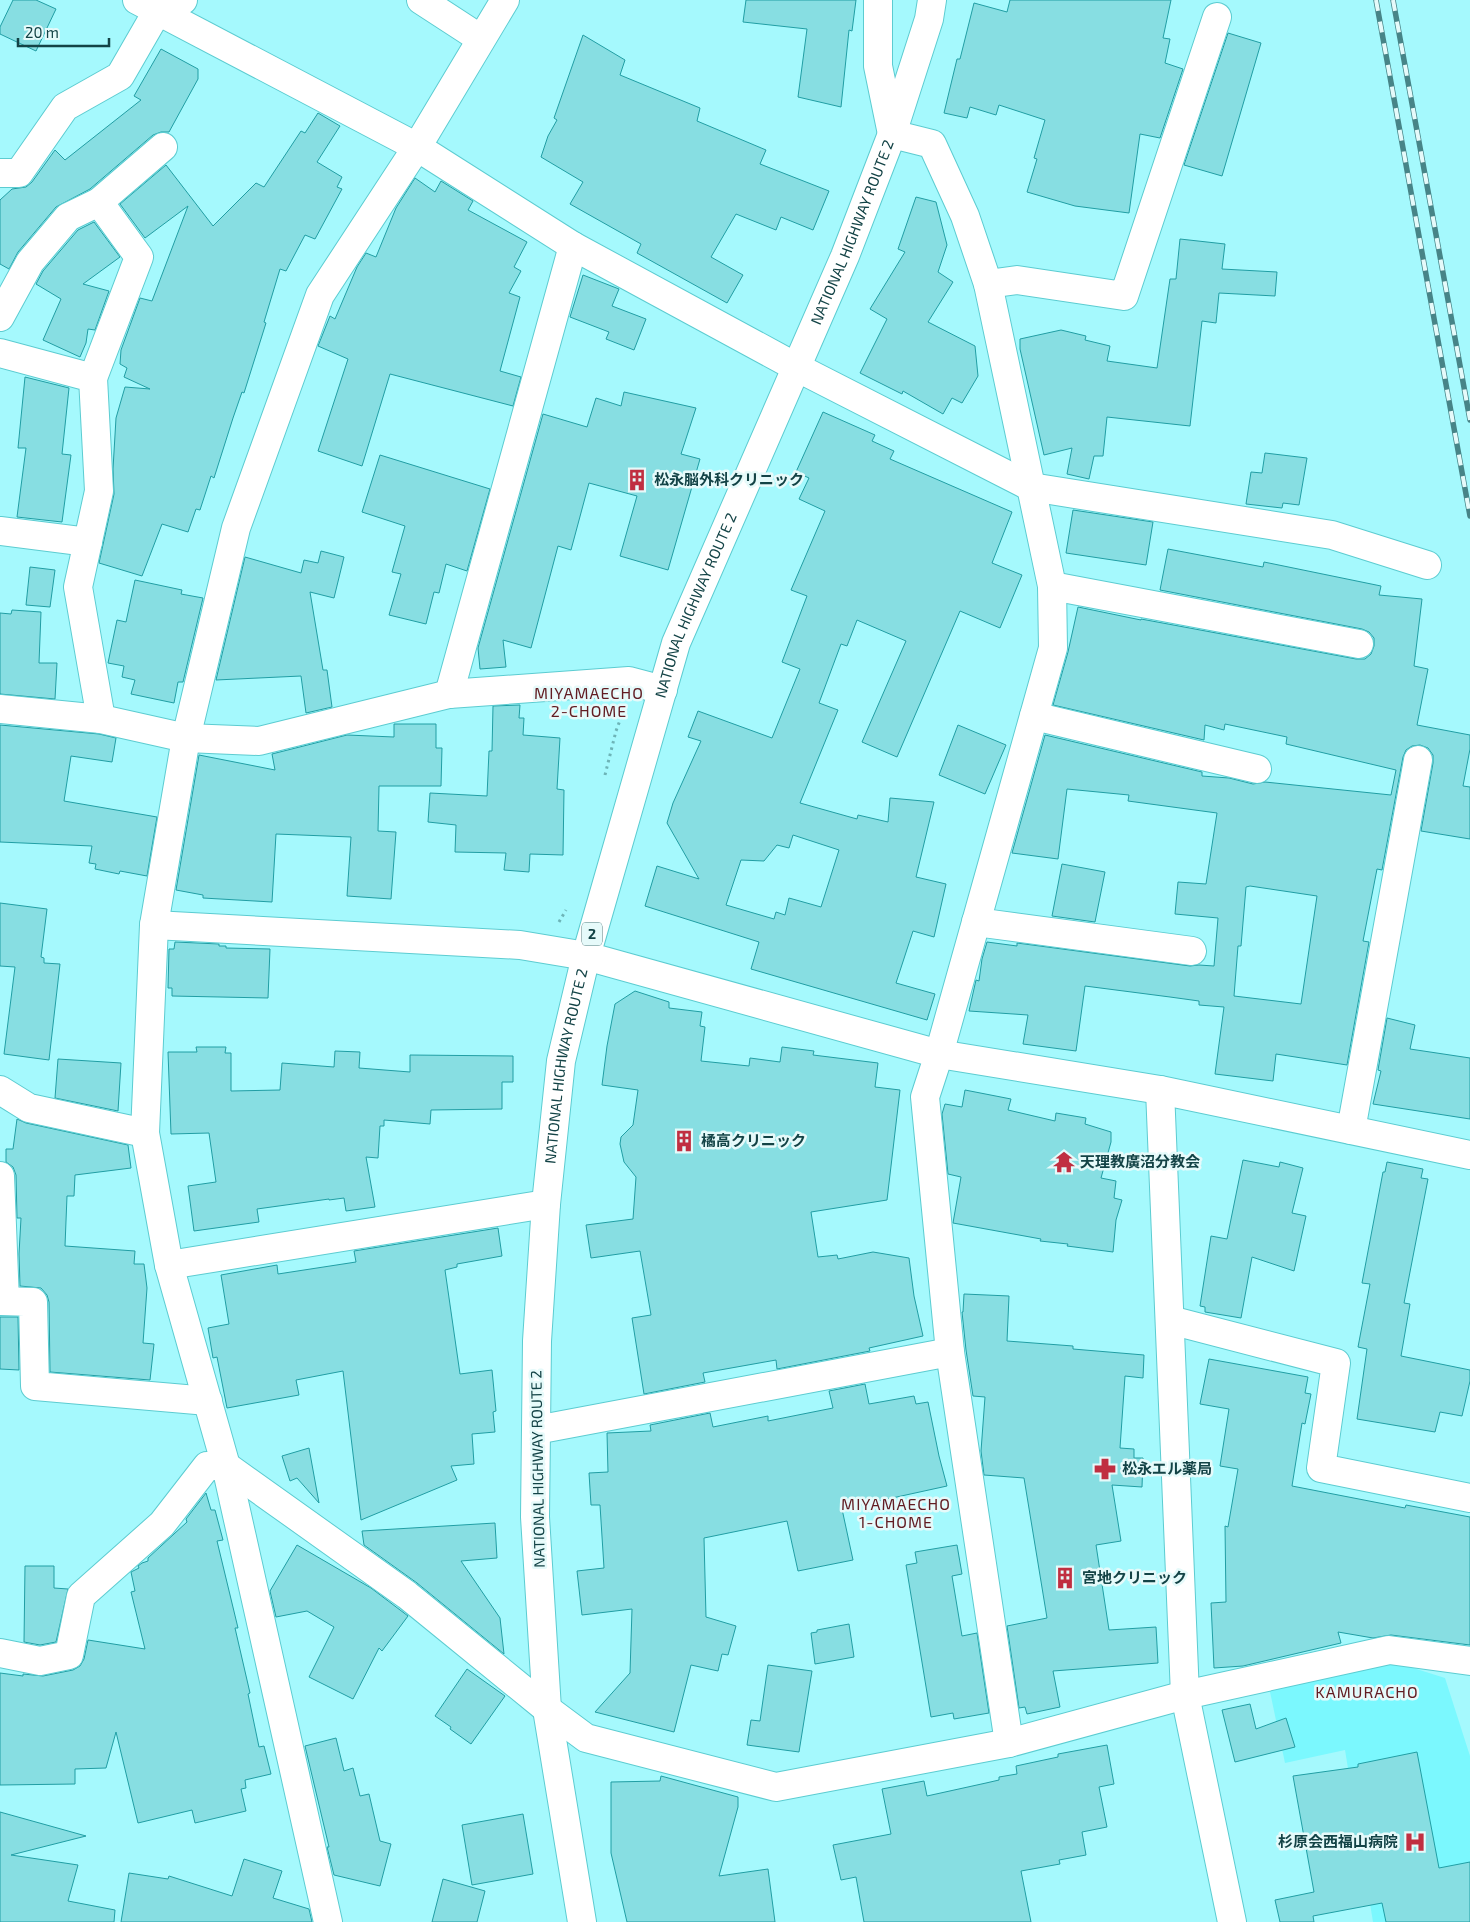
<svg xmlns="http://www.w3.org/2000/svg" width="1470" height="1922" font-family="'Exo 2','Noto Sans JP',sans-serif">
<rect width="100%" height="100%" fill="#a5f9fd"/>
<polygon fill="#7bf8fe" points="1391,1661 1445,1678 1470,1756 1470,1922 1373,1922 1345,1750 1285,1763 1269,1687"/>
<g fill="#87dee2" stroke="#219ea4" fill-rule="evenodd">
<polygon points="13,0 36,0 56,9 36,51 0,34 0,27"/>
<polygon points="746,0 856,0 852,31 849,30 841,107 798,97 807,29 743,22"/>
<polygon points="1010,0 1171,0 1163,38 1170,39 1165,63 1183,69 1160,138 1140,134 1129,213 1075,206 1027,192 1037,159 1034,158 1045,120 999,105 996,115 970,107 967,118 944,113 957,59 960,59 974,3 1007,12"/>
<polygon points="1228,33 1261,43 1222,176 1184,165"/>
<polygon points="583,35 625,60 620,75 700,108 697,121 766,150 760,164 829,191 813,230 781,217 776,230 736,214 711,257 743,275 727,303 637,253 641,244 570,204 583,182 541,157 548,136 557,120 554,118"/>
<polygon points="161,49 198,69 198,79 169,132 161,132 153,135 90,189 56,207 18,252 9,269 0,264 0,200 12,189 26,187 32,182 55,150 65,160 141,100 134,96"/>
<polygon points="318,113 340,126 317,162 342,177 337,187 342,189 315,239 305,235 286,271 280,269 264,322 266,323 244,393 242,392 233,418 214,478 211,476 200,510 196,509 188,532 162,524 142,576 99,563 114,494 113,469 116,418 125,387 150,389 124,377 127,368 120,364 121,350 140,298 152,301 188,206 145,238 120,204 166,165 213,226 256,183 264,187 301,131 305,133"/>
<polygon points="415,178 435,192 441,181 473,201 468,210 527,242 514,267 521,271 509,293 520,297 500,371 521,377 513,406 390,374 362,466 318,451 348,359 318,346 330,316 335,319 357,267 366,253 376,257 396,208"/>
<polygon points="916,197 936,202 947,245 938,272 953,282 928,322 975,346 978,376 962,403 952,398 943,414 903,391 902,394 860,373 887,319 870,309 905,252 898,249"/>
<polygon points="94,222 120,257 83,284 109,291 95,330 88,329 86,343 80,357 43,340 61,299 36,284 43,271 78,230"/>
<polygon points="1180,239 1225,244 1222,269 1277,272 1275,296 1219,293 1216,323 1202,321 1190,426 1107,417 1103,456 1094,456 1089,479 1067,474 1072,448 1044,455 1020,349 1020,339 1061,330 1086,336 1085,340 1110,346 1107,361 1157,368 1170,279 1176,279"/>
<polygon points="583,275 619,289 612,306 646,319 634,350 606,339 609,332 570,317"/>
<polygon points="25,377 69,388 62,454 71,455 62,522 17,517 26,448 18,448"/>
<polygon points="624,392 696,408 681,454 700,459 668,570 620,556 637,496 589,483 571,550 558,546 531,648 503,640 506,667 480,669 478,648 543,414 587,427 596,398 621,406"/>
<path d="M 823,412 L 875,435 L 872,441 L 894,451 L 890,459 L 1012,512 L 992,563 L 1022,575 L 1000,628 L 960,611 L 897,757 L 862,742 L 906,641 L 857,620 L 847,646 L 841,644 L 819,703 L 838,710 L 800,803 L 857,819 L 858,815 L 888,822 L 890,798 L 934,802 L 916,877 L 946,884 L 934,937 L 913,931 L 896,983 L 935,994 L 927,1020 L 751,969 L 759,942 L 645,906 L 657,866 L 699,879 L 667,823 L 673,803 L 701,741 L 688,737 L 698,711 L 772,738 L 800,669 L 782,662 L 807,596 L 791,590 L 825,511 L 799,499 L 809,478 L 796,472 ZM 793,835 L 839,850 L 821,907 L 789,898 L 785,915 L 776,912 L 774,919 L 726,905 L 741,860 L 764,861 L 777,845 L 789,848 Z"/>
<polygon points="1265,453 1307,458 1299,505 1283,503 1282,508 1246,504 1251,472 1262,473"/>
<polygon points="380,455 490,489 467,571 446,564 439,593 434,592 426,624 389,615 401,574 392,572 405,526 362,512"/>
<polygon points="1073,510 1153,522 1146,565 1066,553"/>
<path d="M 1168,549 L 1263,567 L 1264,562 L 1381,586 L 1379,595 L 1422,599 L 1414,666 L 1428,669 L 1417,725 L 1470,735 L 1470,749 L 1463,786 L 1470,787 L 1470,839 L 1421,831 L 1433,763 L 1433,755 L 1428,748 L 1420,745 L 1412,746 L 1406,750 L 1403,757 L 1382,870 L 1377,869 L 1363,941 L 1369,942 L 1347,1065 L 1276,1054 L 1273,1081 L 1215,1074 L 1224,1007 L 1199,1005 L 1199,1001 L 1170,997 L 1085,986 L 1076,1051 L 1023,1044 L 1028,1015 L 969,1011 L 976,980 L 979,981 L 982,959 L 987,942 L 1017,946 L 1017,943 L 1190,966 L 1199,965 L 1214,966 L 1218,918 L 1175,914 L 1178,882 L 1206,884 L 1217,813 L 1128,801 L 1129,795 L 1067,789 L 1058,859 L 1012,853 L 1045,735 L 1202,772 L 1202,776 L 1229,778 L 1253,784 L 1265,782 L 1391,795 L 1396,770 L 1286,744 L 1287,737 L 1225,724 L 1224,730 L 1205,725 L 1204,740 L 1053,705 L 1068,652 L 1078,607 L 1141,620 L 1141,619 L 1356,659 L 1365,659 L 1371,654 L 1374,646 L 1374,638 L 1369,632 L 1362,629 L 1160,590 ZM 1250,886 L 1317,896 L 1301,1004 L 1234,996 L 1238,946 L 1241,946 L 1246,887 Z"/>
<polygon points="321,551 344,557 334,598 310,592 323,670 327,670 332,707 306,713 301,676 216,680 245,557 301,573 304,560 318,563"/>
<polygon points="30,567 55,570 50,607 26,605"/>
<polygon points="135,580 182,590 181,594 203,598 183,682 178,682 174,703 131,694 135,680 122,677 124,666 108,663 117,620 126,622"/>
<polygon points="12,610 41,612 39,663 57,663 55,699 0,694 0,613 11,614"/>
<polygon points="520,705 519,718 524,718 523,735 560,738 557,789 564,790 563,855 530,854 529,872 504,870 506,853 455,852 456,825 428,822 430,793 487,796 489,751 492,751 493,706"/>
<polygon points="394,724 436,724 436,748 442,748 441,786 379,786 378,831 396,832 391,899 347,896 351,837 276,834 272,902 203,898 203,895 176,890 199,755 275,770 272,754 347,735 394,737"/>
<polygon points="0,725 99,734 116,738 112,762 71,756 64,801 157,817 147,876 120,871 119,874 95,869 96,864 89,863 92,846 0,842"/>
<polygon points="958,725 1006,745 985,794 939,775"/>
<polygon points="1062,864 1105,872 1095,922 1052,916"/>
<polygon points="0,903 47,909 41,957 44,958 44,963 60,964 49,1060 4,1054 15,967 0,966"/>
<polygon points="175,942 219,944 219,946 226,946 226,948 270,949 268,998 172,996 172,988 168,988 169,949 174,949"/>
<polygon points="635,991 669,1002 669,1008 702,1012 700,1026 705,1027 701,1061 749,1066 750,1058 780,1062 782,1047 814,1051 813,1055 878,1063 875,1087 900,1090 887,1200 811,1212 818,1257 837,1255 838,1259 873,1252 909,1258 914,1296 923,1336 869,1348 870,1351 777,1369 776,1360 703,1373 705,1382 644,1394 632,1318 651,1315 640,1251 591,1258 586,1225 633,1219 636,1177 624,1162 620,1144 621,1137 633,1125 638,1090 602,1085 607,1046 615,1004"/>
<polygon points="1387,1018 1415,1025 1410,1049 1470,1058 1470,1119 1373,1104 1381,1071 1378,1070"/>
<polygon points="196,1047 226,1047 225,1053 231,1053 231,1091 280,1090 282,1063 334,1067 335,1051 360,1052 359,1068 410,1072 410,1055 513,1056 513,1082 502,1082 502,1109 431,1110 430,1124 384,1120 384,1126 380,1126 378,1158 366,1157 375,1207 346,1211 344,1198 329,1200 329,1199 257,1209 259,1222 194,1231 188,1186 216,1182 209,1133 171,1134 168,1052 197,1052"/>
<polygon points="58,1059 121,1063 118,1111 55,1098"/>
<polygon points="965,1090 1011,1099 1008,1110 1055,1121 1056,1113 1086,1118 1085,1124 1111,1132 1111,1142 1101,1178 1116,1181 1114,1198 1122,1200 1116,1220 1113,1252 1067,1246 1068,1244 1040,1241 1041,1239 953,1223 961,1177 948,1174 942,1114 945,1104 962,1107"/>
<polygon points="17,1119 26,1123 128,1145 131,1168 75,1175 74,1196 67,1196 65,1246 135,1251 134,1264 144,1264 147,1288 143,1343 154,1344 150,1380 50,1372 49,1302 47,1295 41,1288 20,1286 19,1254 21,1218 17,1218 16,1175 13,1167 6,1162 6,1149 13,1149"/>
<polygon points="1243,1160 1279,1167 1280,1162 1303,1168 1292,1213 1306,1216 1294,1271 1252,1257 1241,1318 1205,1312 1205,1307 1200,1306 1211,1236 1227,1239"/>
<polygon points="1387,1162 1423,1169 1421,1178 1428,1179 1404,1303 1410,1304 1401,1356 1470,1370 1470,1381 1462,1416 1440,1412 1435,1432 1357,1419 1367,1349 1358,1347 1370,1284 1362,1283 1383,1172 1385,1172"/>
<polygon points="498,1228 502,1256 457,1264 457,1267 445,1270 460,1374 492,1370 496,1411 493,1412 495,1432 472,1434 474,1464 451,1466 457,1480 361,1520 343,1371 296,1380 299,1395 227,1408 217,1357 213,1358 208,1328 229,1324 221,1275 277,1265 278,1274 356,1262 354,1251"/>
<polygon points="964,1294 1009,1296 1007,1341 1073,1346 1073,1349 1144,1355 1143,1378 1125,1376 1120,1448 1134,1449 1134,1458 1143,1458 1142,1487 1112,1485 1121,1541 1096,1545 1109,1630 1156,1627 1158,1663 1053,1671 1060,1707 1027,1714 1025,1707 1019,1708 1007,1626 1047,1618 1024,1478 984,1475 981,1451 985,1397 973,1396 966,1350 962,1312 963,1312"/>
<polygon points="0,1317 18,1317 19,1370 0,1369"/>
<polygon points="1209,1359 1308,1377 1305,1393 1311,1394 1305,1424 1302,1423 1292,1486 1405,1508 1406,1505 1470,1517 1470,1645 1391,1635 1373,1638 1338,1632 1341,1643 1243,1666 1214,1668 1211,1603 1226,1602 1225,1526 1228,1527 1238,1469 1220,1466 1229,1409 1200,1404"/>
<polygon points="865,1384 869,1404 914,1396 916,1404 928,1402 939,1456 947,1486 842,1509 853,1560 798,1571 787,1521 704,1538 706,1617 736,1626 728,1655 722,1654 718,1671 691,1665 674,1732 595,1712 630,1673 632,1609 582,1615 577,1571 604,1568 600,1505 591,1505 589,1473 608,1472 607,1433 651,1431 650,1425 710,1413 713,1427 768,1416 768,1421 833,1408 829,1391"/>
<polygon points="309,1448 319,1503 297,1478 290,1481 282,1456"/>
<polygon points="206,1493 211,1510 215,1510 223,1540 217,1541 238,1628 235,1628 250,1693 248,1694 259,1747 264,1746 271,1774 245,1780 246,1788 241,1789 246,1811 195,1823 192,1810 138,1823 116,1732 106,1768 75,1769 75,1784 0,1785 0,1673 23,1676 23,1674 43,1676 73,1670 80,1666 84,1659 88,1640 145,1649 131,1592 135,1591 131,1572 139,1568 138,1566 142,1563 148,1561 148,1558 187,1522 186,1519"/>
<polygon points="495,1523 497,1558 461,1561 500,1618 504,1654 417,1583 364,1545 362,1531"/>
<polygon points="297,1545 371,1588 408,1616 382,1651 379,1648 353,1699 309,1677 334,1627 307,1611 276,1617 270,1591"/>
<polygon points="957,1545 962,1574 952,1576 962,1636 977,1633 989,1713 954,1719 953,1713 931,1717 906,1565 917,1563 915,1552"/>
<polygon points="25,1566 54,1566 54,1588 68,1589 56,1642 40,1645 24,1642"/>
<polygon points="849,1624 854,1657 815,1664 811,1633 817,1632 817,1630"/>
<polygon points="768,1665 812,1671 799,1752 747,1745 751,1720 760,1721"/>
<polygon points="467,1669 505,1696 471,1744 450,1729 451,1727 435,1716"/>
<polygon points="1250,1704 1256,1729 1286,1718 1295,1747 1235,1762 1222,1710"/>
<polygon points="336,1738 344,1771 353,1768 360,1796 369,1794 380,1841 391,1844 380,1886 334,1875 327,1847 329,1847 305,1746"/>
<polygon points="1107,1745 1114,1784 1099,1787 1107,1827 1082,1832 1086,1855 1059,1860 1060,1864 1021,1871 1031,1922 864,1922 856,1877 841,1880 833,1845 891,1834 882,1789 924,1781 927,1796 986,1783 999,1780 999,1777 1017,1774 1016,1766 1058,1757 1058,1754"/>
<polygon points="1417,1752 1439,1868 1470,1862 1470,1922 1386,1922 1382,1903 1313,1916 1314,1922 1280,1922 1275,1900 1314,1892 1293,1776 1358,1767 1358,1764"/>
<polygon points="661,1776 738,1797 738,1807 719,1876 768,1869 775,1922 627,1922 611,1853 611,1782 660,1781"/>
<polygon points="0,1812 86,1836 11,1855 78,1865 68,1901 115,1910 114,1922 0,1922"/>
<polygon points="523,1814 533,1874 472,1885 462,1825"/>
<polygon points="244,1859 282,1871 273,1898 309,1909 312,1922 121,1922 129,1873 168,1879 169,1876 232,1896"/>
<polygon points="443,1879 485,1891 477,1922 432,1922"/>
</g>
<g fill="none" stroke-linecap="round" stroke-linejoin="round">
<g stroke="#5cccd1" stroke-width="30">
<g id="minor">
<polyline points="137,0 417,147 573,246 796,367 1031,487 1332,535 1427,565"/>
<polyline points="421,0 481,39"/>
<polyline points="878,0 878,66 892,134 932,144 965,216 988,284 1052,586 1053,648 939,1054 925,1097 950,1352 1009,1743"/>
<polyline points="0,173 19,173 65,107 120,76 158,10 183,0"/>
<polyline points="988,284 1017,280 1124,296 1217,17"/>
<polyline points="0,317 30,262 68,217 99,202 163,147"/>
<polyline points="0,353 93,378 99,491 78,587 101,719"/>
<polyline points="93,378 139,257 99,202"/>
<polyline points="0,531 88,542"/>
<polyline points="1052,586 1359,644"/>
<polyline points="449,694 573,246"/>
<polyline points="0,709 101,719 186,738 259,741 449,694 629,681 663,690"/>
<polyline points="1034,716 1257,769"/>
<polyline points="976,922 1192,951"/>
<polyline points="154,925 520,945 586,956"/>
<polyline points="0,1090 29,1108 145,1133"/>
<polyline points="1351,1130 1418,760"/>
<polyline points="0,1176 5,1301"/>
<polyline points="169,1265 546,1204"/>
<polyline points="0,1301 33,1302 35,1386 208,1401"/>
<polyline points="1170,1320 1336,1363 1321,1468 1470,1498"/>
<polyline points="536,1430 950,1352"/>
<polyline points="0,1653 40,1661 69,1655 81,1596 162,1524 207,1466 226,1466 407,1595 547,1709 586,1738 776,1787 1009,1743 1185,1695 1389,1650 1470,1661"/>
<polyline points="328,1922 226,1466 169,1265 145,1133 154,925 186,738 236,528 320,295 417,147 505,0"/>
</g>
</g>
<g stroke="#5cccd1" stroke-width="30">
<g id="tertiary">
<polyline points="586,956 939,1054 1160,1090 1470,1155"/>
<polyline points="1160,1090 1185,1695 1232,1922"/>
</g>
</g>
<g stroke="#5cccd1" stroke-width="30">
<g id="trunk">
<path id="s1" d="M 582,1922 L 547,1709 L 535,1517 L 537,1341 L 546,1204 L 561,1061 L 586,956 L 676,643 L 845,256 L 892,134 L 929,19 L 932,0"/>
</g>
</g>
<g stroke="#6db4b7" stroke-width="3" stroke-dasharray="2.5 4" stroke-linecap="butt">
<polyline points="605,775 616,731 623,712"/>
<polyline points="559,922 566,910"/>
</g>
<use href="#minor" stroke="#fff" stroke-width="28"/>
<use href="#tertiary" stroke="#fff" stroke-width="28"/>
<use href="#trunk" stroke="#fff" stroke-width="28"/>
<g stroke="#478487" stroke-width="5.5">
<g id="rail">
<polyline points="1376,0 1470,516"/>
<polyline points="1393,0 1470,420"/>
</g>
</g>
<use href="#rail" stroke="#e6fafa" stroke-width="4" stroke-dasharray="11" stroke-linecap="butt"/>
</g>
<defs>
<g id="building-bare" transform="scale(1.725)"><path d="M-4-6H4V6H1V3H-1V6H-4ZM-2.5-4.3h1.7v1.8h-1.7ZM.8-4.3h1.7v1.8H.8ZM-2.5-1h1.7V.8h-1.7ZM.8-1h1.7V.8H.8Z" fill="#c02f41" stroke="#e6fafa" stroke-width="2.5" paint-order="stroke"/></g>
<g id="temple-bare" transform="scale(1.725)"><path d="M0-6L5-2H3V0L6.5 2.5H4V6H1.5V3h-3V6H-4V2.5H-6.5L-3 0V-2H-5Z" fill="#c02f41" stroke="#e6fafa" stroke-width="2.5" paint-order="stroke"/></g>
<g id="pharmacy-bare" transform="scale(1.725)"><path d="M-2-6h4v4h4v4h-4v4h-4v-4h-4v-4h4Z" fill="#c02f41" stroke="#e6fafa" stroke-width="2.5" paint-order="stroke"/></g>
<g id="hospital-bare" transform="scale(1.725)"><path d="M-5-5h3v3.5h4V-5h3V5h-3V1.5h-4V5h-3Z" fill="#c02f41" stroke="#e6fafa" stroke-width="2.5" paint-order="stroke"/></g>
</defs>
<g fill-rule="evenodd">
<use href="#building-bare" x="637" y="480"/>
<use href="#building-bare" x="684" y="1141"/>
<use href="#temple-bare" x="1064" y="1162"/>
<use href="#pharmacy-bare" x="1105" y="1469"/>
<use href="#building-bare" x="1065" y="1578"/>
<use href="#hospital-bare" x="1415" y="1842"/>
</g>
<g text-anchor="middle" stroke-width="5" stroke-linejoin="round" paint-order="stroke">
<rect fill="#e6fafa" stroke="#527a7c" stroke-width="1" x="582" y="922.5" width="20" height="23" rx="4"/>
<g font-size="14" font-weight="bold" fill="#134346">
<text x="592" y="939">2</text>
</g>
<g font-size="15" fill="#134346" stroke="#e6fafa">
<text dy="5" stroke="none"><textPath href="#s1" startOffset="1746">NATIONAL HIGHWAY ROUTE 2</textPath></text>
<text dy="5" stroke="none"><textPath href="#s1" startOffset="1341">NATIONAL HIGHWAY ROUTE 2</textPath></text>
<text dy="5" stroke="none"><textPath href="#s1" startOffset="861">NATIONAL HIGHWAY ROUTE 2</textPath></text>
<text transform="translate(538 1469) rotate(-91)" y="5">NATIONAL HIGHWAY ROUTE 2</text>
</g>
<g font-size="15" font-weight="bold" fill="#134346" stroke="#e6fafa" text-anchor="start">
<text x="654" y="485">松永脳外科クリニック</text>
<text x="701" y="1146">橘高クリニック</text>
<text x="1080" y="1167">天理教廣沼分教会</text>
<text x="1122" y="1474">松永エル薬局</text>
<text x="1082" y="1583">宮地クリニック</text>
<text x="1398" y="1847" text-anchor="end">杉原会西福山病院</text>
</g>
<g font-size="16" letter-spacing="1" fill="#611c22" stroke="#e6fafa">
<text x="589" y="699">MIYAMAECHO<tspan x="589" dy="18">2-CHOME</tspan></text>
<text x="896" y="1510">MIYAMAECHO<tspan x="896" dy="18">1-CHOME</tspan></text>
<text x="1367" y="1698">KAMURACHO</text>
</g>
</g>
<path d="M18 38v8h91v-8" fill="none" stroke="#134346" stroke-width="2.5"/>
<text x="25" y="38" font-size="15" fill="#134346" stroke="#e6fafa" stroke-width="4" paint-order="stroke">20 m</text>
</svg>
